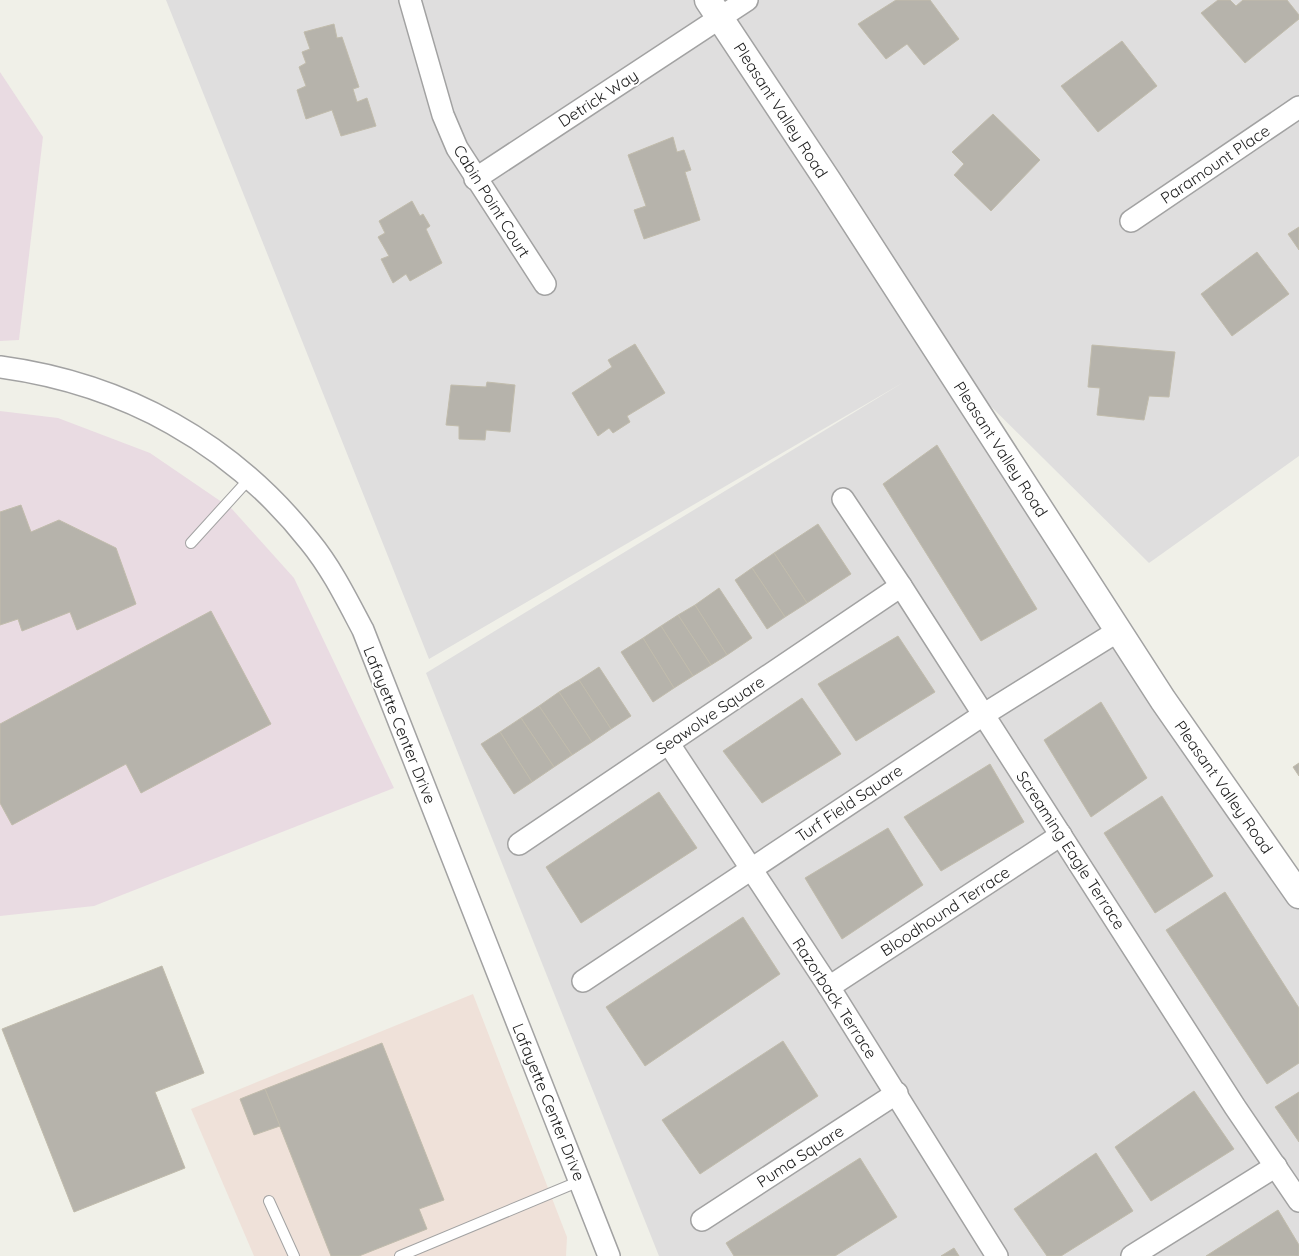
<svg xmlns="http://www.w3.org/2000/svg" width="1299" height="1256" font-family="Quicksand,sans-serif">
<rect width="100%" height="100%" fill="#f0f0e8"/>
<polygon fill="#dfdede" points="166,0 1299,0 1299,456 1149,563 945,361 1299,893 1299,1256 659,1256 426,673 904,382 429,659"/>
<polygon fill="#efe1d9" points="473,994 567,1237 566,1256 254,1256 191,1109"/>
<g fill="#e9dbe2">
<polygon points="0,72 43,137 19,340 0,341"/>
<polygon points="0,411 58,418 150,453 232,509 294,578 394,788 94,906 0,916"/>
</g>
<g fill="#b6b3ab" stroke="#c1bcac">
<polygon points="896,0 930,0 959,39 924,65 907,44 886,59 858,24"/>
<polygon points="1218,0 1230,0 1236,6 1243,0 1287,0 1299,15 1299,19 1245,63 1201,13"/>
<polygon points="334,24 337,38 342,37 359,87 353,89 357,102 367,98 376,126 341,136 332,110 306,119 297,90 306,86 299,67 306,63 302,52 310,49 304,32"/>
<polygon points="1122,41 1157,86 1098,132 1061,86"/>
<polygon points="993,114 1040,160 991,211 954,175 964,164 952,152"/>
<polygon points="673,137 677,152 684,150 691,170 685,172 700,220 644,239 634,210 646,206 628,155"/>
<polygon points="412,201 420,216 423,214 430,226 426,229 442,263 410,281 406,274 393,283 381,259 389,256 378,237 385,233 379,221"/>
<polygon points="1299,227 1299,250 1288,234"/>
<polygon points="1257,252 1289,294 1232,336 1201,294"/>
<polygon points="635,344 665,393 627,416 630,422 613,433 609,428 598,436 572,393 612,367 608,360"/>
<polygon points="1092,345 1175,352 1169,397 1149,396 1144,420 1097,415 1100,388 1088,387"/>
<polygon points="487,382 515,385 510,432 486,430 485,440 459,439 459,426 446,425 451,385 486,387"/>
<polygon points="937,445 1037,609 981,641 883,484"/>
<polygon points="21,505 31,532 59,520 116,548 136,604 77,630 70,612 22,631 18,619 0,625 0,512"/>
<polygon points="818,524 851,574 807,603 774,553"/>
<polygon points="774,553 807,603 785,617 752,568"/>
<polygon points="752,568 785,617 767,629 735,580"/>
<polygon points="719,588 752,638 727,655 695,605"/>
<polygon points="695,605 727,655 711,665 678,615"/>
<polygon points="211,611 271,724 141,793 126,764 12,825 0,803 0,724"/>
<polygon points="678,615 711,665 693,676 661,626"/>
<polygon points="661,626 693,676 674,688 643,638"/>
<polygon points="898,636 935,692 856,741 818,684"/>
<polygon points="643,638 674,688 653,702 621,652"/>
<polygon points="599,667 631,716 611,729 579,680"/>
<polygon points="579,680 611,729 592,742 559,692"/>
<polygon points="559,692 592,742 572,755 539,706"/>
<polygon points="802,698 841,754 762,803 723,751"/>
<polygon points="1101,702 1147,778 1091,817 1044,740"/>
<polygon points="539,706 572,755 554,767 521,718"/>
<polygon points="521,718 554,767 532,782 500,732"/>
<polygon points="500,732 532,782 514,794 481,744"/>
<polygon points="1299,763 1299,776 1293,767"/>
<polygon points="990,764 1024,822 941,871 904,817"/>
<polygon points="659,792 697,848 581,923 546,867"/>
<polygon points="1162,796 1213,876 1155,913 1104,833"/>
<polygon points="888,828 923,885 842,939 805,878"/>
<polygon points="1225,892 1299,1008 1299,1063 1267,1084 1166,930"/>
<polygon points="743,917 780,974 645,1066 606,1007"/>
<polygon points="162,966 204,1073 155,1092 185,1168 74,1212 2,1029"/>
<polygon points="783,1041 818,1096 700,1174 662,1120"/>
<polygon points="382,1043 444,1200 419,1209 427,1229 359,1256 331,1256 265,1089"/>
<polygon points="265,1089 280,1126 254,1135 240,1099"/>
<polygon points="1194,1091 1234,1149 1151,1201 1115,1147"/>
<polygon points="1299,1092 1299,1142 1275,1107"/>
<polygon points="1096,1153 1133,1211 1061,1256 1047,1256 1014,1209"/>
<polygon points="860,1158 897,1217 835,1256 734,1256 726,1243"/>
<polygon points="1278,1210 1299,1245 1299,1256 1206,1256"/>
<polygon points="954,1248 959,1256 941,1256"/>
</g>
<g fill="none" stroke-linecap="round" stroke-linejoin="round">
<g stroke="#a2a2a2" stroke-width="12">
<g id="service">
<polyline points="191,543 250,478"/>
<polyline points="269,1201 294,1256"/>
<polyline points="400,1256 580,1181"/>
</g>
</g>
<g stroke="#a2a2a2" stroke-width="24">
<g id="minor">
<polyline points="410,0 443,115 457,148 545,284"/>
<polyline points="475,179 747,0"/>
<polyline points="1131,221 1299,107"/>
<path d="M 0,367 C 125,384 232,443 310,542 C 332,569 347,600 363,630 L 609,1256"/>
<polyline points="843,499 901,586 1235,1107 1299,1201"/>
<polyline points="669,744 829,987 997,1256"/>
<polyline points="519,844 901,586"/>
<polyline points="583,981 983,715 1118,631"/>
<polyline points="829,987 1061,835"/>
<polyline points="702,1220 897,1093"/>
<polyline points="1132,1256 1276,1166"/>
</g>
</g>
<g stroke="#a2a2a2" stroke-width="29">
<polyline id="tertiary" points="708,0 828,181 1163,700 1299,895"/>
</g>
<use href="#service" stroke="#fff" stroke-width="10"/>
<use href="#minor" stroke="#fff" stroke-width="21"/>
<use href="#tertiary" stroke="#fff" stroke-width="26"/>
</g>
<g text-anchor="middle" stroke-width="4" stroke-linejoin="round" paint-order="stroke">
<g font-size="16" fill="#212121" stroke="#fff">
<text transform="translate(598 98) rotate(-33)" y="6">Detrick Way</text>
<text transform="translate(781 110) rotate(57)" y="6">Pleasant Valley Road</text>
<text transform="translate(1215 164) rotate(-34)" y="6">Paramount Place</text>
<text transform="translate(492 201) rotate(58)" y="6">Cabin Point Court</text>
<text transform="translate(1001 449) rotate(57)" y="6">Pleasant Valley Road</text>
<text transform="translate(710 715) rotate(-34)" y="6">Seawolve Square</text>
<text transform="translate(400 725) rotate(68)" y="6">Lafayette Center Drive</text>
<text transform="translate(1224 787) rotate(55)" y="6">Pleasant Valley Road</text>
<text transform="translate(849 803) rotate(-34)" y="6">Turf Field Square</text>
<text transform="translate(1071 850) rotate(57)" y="6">Screaming Eagle Terrace</text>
<text transform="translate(945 911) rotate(-33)" y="6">Bloodhound Terrace</text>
<text transform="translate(835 998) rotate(57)" y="6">Razorback Terrace</text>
<text transform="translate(549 1102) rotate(68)" y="6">Lafayette Center Drive</text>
<text transform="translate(800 1156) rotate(-33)" y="6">Puma Square</text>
</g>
</g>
</svg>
